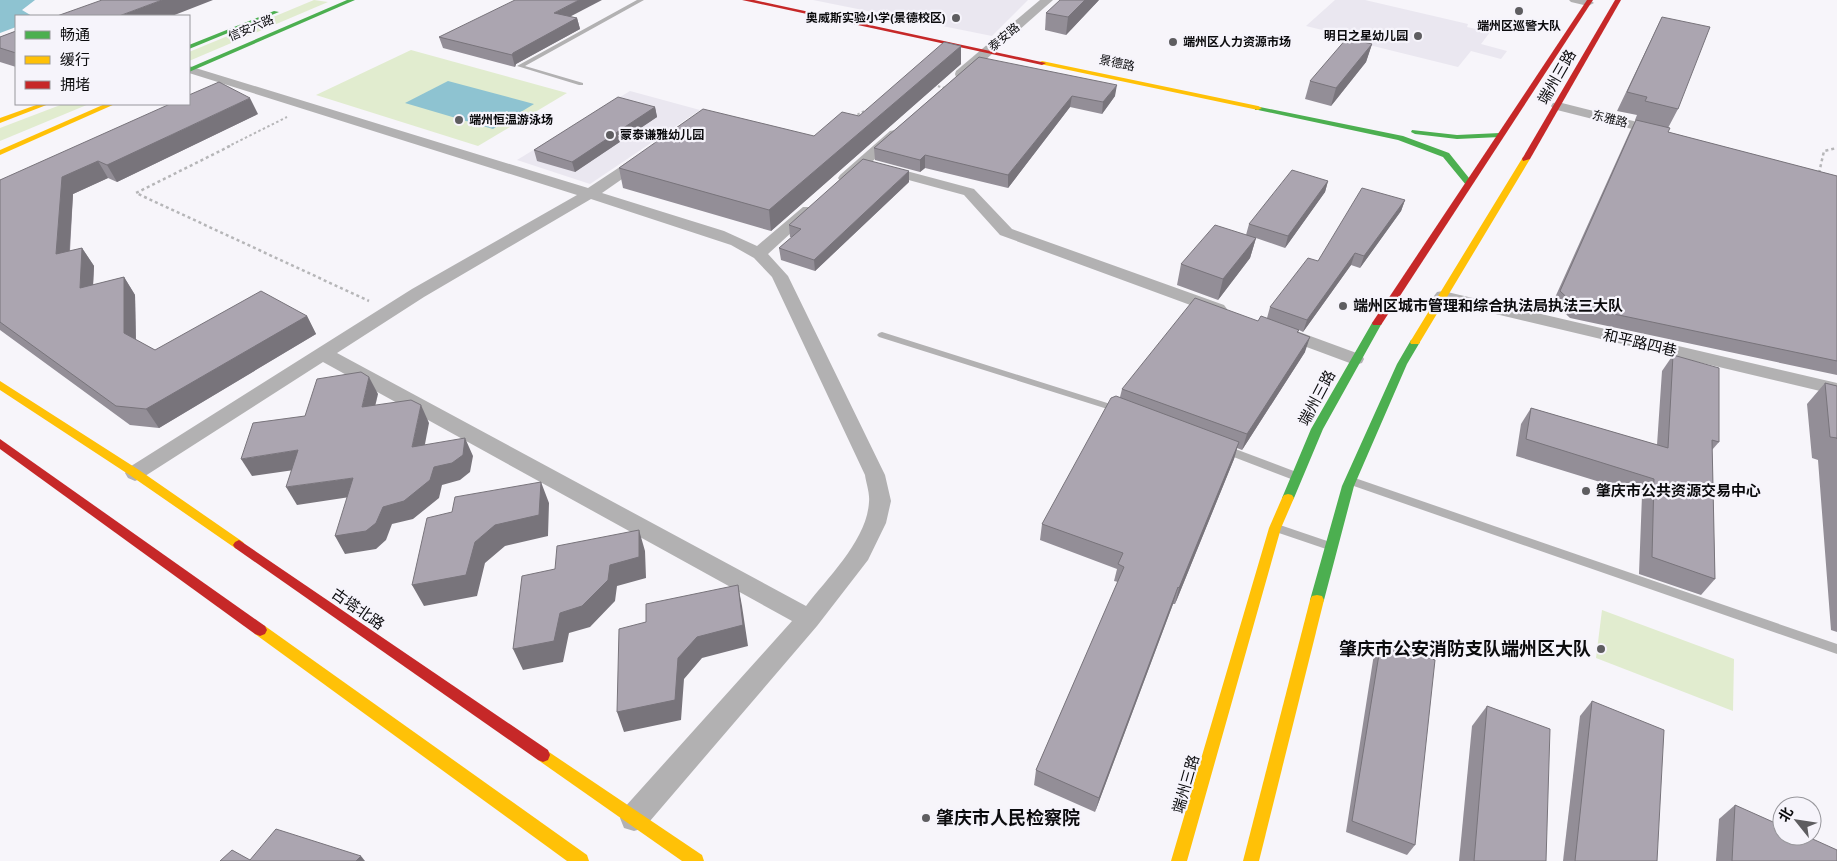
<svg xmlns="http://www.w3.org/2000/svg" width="1837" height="861" font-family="'Public Sans','Noto Sans SC',sans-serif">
<rect width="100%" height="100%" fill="#f7f5fa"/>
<g fill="#eae7f0">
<polygon points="813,0 1028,0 992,36"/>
<polygon points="1335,0 1365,0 1468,24 1467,27 1490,32 1481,44 1507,51 1501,59 1471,51 1458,67 1361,43 1363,40 1306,26"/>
<polygon points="630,91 700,110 590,184 517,160"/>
</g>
<g fill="#e1eccf">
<polygon points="314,0 328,2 189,61 189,52"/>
<polygon points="411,50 567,93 478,146 316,95"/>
<polygon points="63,104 89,104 0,141 0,128"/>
<polygon points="1602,610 1734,659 1733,711 1596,658"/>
</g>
<g fill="#8ec3d1">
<polygon points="0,0 35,0 22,10 32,16 16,16 16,27 0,33"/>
<polygon points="448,81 534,104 493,129 405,103"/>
</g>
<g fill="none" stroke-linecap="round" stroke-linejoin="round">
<g stroke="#b6b6b8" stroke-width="2" stroke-dasharray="2.5 2.5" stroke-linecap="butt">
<polyline points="933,85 945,88"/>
<polyline points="853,117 872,107"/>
<polyline points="227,147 287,117"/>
</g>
<g stroke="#b6b6b8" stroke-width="2.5" stroke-dasharray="3 3" stroke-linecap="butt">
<polyline points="230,146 136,193 369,301"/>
<polyline points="1819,173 1824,151 1837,148"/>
</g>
<g fill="#b2b1b2" fill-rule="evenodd">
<polygon points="637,0 644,0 525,66 583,83 583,85 579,85 517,66"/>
<polygon points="882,332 1123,408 1125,410 1120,413 1117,412 879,337 877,335 879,333"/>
<polygon points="1222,444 1299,473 1300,476 1299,479 1291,479 1218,451 1217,448"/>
<polygon points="1352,477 1837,644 1837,654 1348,484 1347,481 1348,478"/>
<polygon points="1277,524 1333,543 1335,546 1333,549 1329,550 1273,531 1272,528 1273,525"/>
</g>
<g fill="#b2b1b2" fill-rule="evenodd">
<polygon points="1040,0 1053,0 966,77 956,77 955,74 956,71"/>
<polygon points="1569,0 1590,0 1594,3 1588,6 1571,2"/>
<path d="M 189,66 L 588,188 L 638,155 L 648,155 L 650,158 L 648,161 L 602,193 L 724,231 L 757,246 L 803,207 L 813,207 L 816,210 L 768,254 L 788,276 L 885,475 L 891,501 L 886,523 L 868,560 L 817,626 L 644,828 L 634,831 L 624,828 L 620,818 L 624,808 L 792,621 L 323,362 L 142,478 L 135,481 L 128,478 L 125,473 L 128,468 L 412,289 L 577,195 L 189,73 ZM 591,199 L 731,245 L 754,258 L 772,277 L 865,475 C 866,483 870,493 869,502 C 867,540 828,577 806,606 L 337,353 L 424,297 Z"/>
<polygon points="1558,102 1665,129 1667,132 1660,136 1553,109 1551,106 1553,103"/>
<polygon points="895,130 902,134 900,137 850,181 840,181 838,178 840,175 890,131"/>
<polygon points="884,165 974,189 1012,229 1224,305 1227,309 1224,313 1218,314 1212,313 1000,235 964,195 879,172 877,169 879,166"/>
<polygon points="1443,291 1837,383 1837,395 1437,300 1434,296 1437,292"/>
<polygon points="1283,326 1362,355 1364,359 1362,363 1355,365 1277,336 1274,332 1277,328"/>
</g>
<g fill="#4caf50" fill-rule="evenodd">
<polygon points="347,0 355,0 189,72 189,68"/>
<polygon points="274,11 279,12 189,49 189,45"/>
<polygon points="1255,106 1403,136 1449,153 1473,183 1469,186 1466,185 1443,157 1398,140 1258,110 1255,110"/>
<polygon points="1412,130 1457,135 1500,133 1504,135 1500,137 1457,139 1415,134 1411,132"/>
<polygon points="1377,320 1382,323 1323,429 1294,498 1292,501 1284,501 1282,498 1311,429 1372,323"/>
<polygon points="1415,339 1420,342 1407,364 1354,486 1324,600 1322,604 1317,605 1312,604 1310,600 1342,486 1397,364 1411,340"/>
</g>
<g fill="#ffc107" fill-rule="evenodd">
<polygon points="1042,61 1258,106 1262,108 1258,110 1040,64 1038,63"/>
<polygon points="39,104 49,104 0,123 0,118"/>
<polygon points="105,104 115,104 0,155 0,150"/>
<polygon points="1523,157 1530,159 1420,342 1419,344 1411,344 1410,342"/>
<polygon points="0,381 139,470 243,542 245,545 243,548 239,550 235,548 131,476 0,390"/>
<polygon points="1288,494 1292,495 1294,498 1281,528 1187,861 1171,861 1269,528 1282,498 1284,495"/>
<polygon points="1317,595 1322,596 1324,600 1259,861 1243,861 1310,600 1312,596"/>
<polygon points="260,624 265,626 587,855 589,861 567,861 255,634 253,630 255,626"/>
<polygon points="543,748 702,855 704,861 682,861 538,760 536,755 538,750"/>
</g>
<g fill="#c62828" fill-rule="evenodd">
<polygon points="742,0 754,0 1046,63 1042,65"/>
<polygon points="1587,0 1593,0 1381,325 1373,325 1372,323"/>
<polygon points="1615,0 1621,0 1530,159 1523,161 1522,159"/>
<polygon points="0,439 265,626 267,630 265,634 260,636 255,634 0,449"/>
<polygon points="239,540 548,750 550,755 548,760 543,762 538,760 235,548 233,545 235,542"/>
</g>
</g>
<g fill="#938e97">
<polygon points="1099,0 1066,35 1045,30 1046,13"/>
<polygon points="570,17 577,18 580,29 516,64 515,67 443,48 439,37"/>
<polygon points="1662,17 1678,109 1668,128 1668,132 1837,176 1837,375 1570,318 1553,302 1630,131 1636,120 1647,123 1635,120 1637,115 1617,111"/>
<polygon points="16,31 16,67 0,62 0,37"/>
<polygon points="1372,44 1366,62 1331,106 1305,99 1310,81"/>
<polygon points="961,46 961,64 771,231 623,188 619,168 814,136 859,116"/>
<polygon points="979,57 1115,96 1102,114 1070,107 1008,188 925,168 920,172 875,160 874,148"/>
<polygon points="655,107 657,117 575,172 537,161 534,150"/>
<polygon points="258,114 117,182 108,178 73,194 70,251 82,248 94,266 93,285 124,277 135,295 136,340 155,350 307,316 316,334 159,428 130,425 0,330 0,180"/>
<polygon points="1328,181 1325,192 1285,248 1256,238 1250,258 1218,300 1177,285 1181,264 1246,235 1249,224"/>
<polygon points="909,182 815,271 781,260 779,248 792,237 790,237 789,225"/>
<polygon points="1405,200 1401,211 1360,268 1351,265 1303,332 1299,330 1298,333 1305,352 1242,450 1237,448 1234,459 1175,604 1173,604 1095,812 1034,785 1036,770 1118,582 1114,581 1117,569 1040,540 1042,524 1120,397 1122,389 1258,321 1267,318 1270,307 1318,261"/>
<polygon points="1673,355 1719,442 1712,450 1715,579 1701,595 1639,574 1642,495 1516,456 1521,424 1531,408 1657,445 1662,371"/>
<polygon points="1825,383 1837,386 1837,632 1831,630 1818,460 1812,458 1807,404"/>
<polygon points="1381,642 1415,845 1407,855 1346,832 1374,654"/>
<polygon points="1592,701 1657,861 1563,861 1580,716"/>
<polygon points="1487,706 1546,861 1459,861 1472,726"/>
<polygon points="1735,805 1837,861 1716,861 1719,819"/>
</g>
<g fill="#78747b">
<polygon points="162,0 213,0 172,16 119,16"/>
<polygon points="579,0 602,0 556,24 554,13"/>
<polygon points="1085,0 1099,0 1066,35 1068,17"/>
<polygon points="577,18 580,29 516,64 515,67 512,55 513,53"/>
<polygon points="1372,44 1366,62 1331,106 1336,88"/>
<polygon points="961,46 961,64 771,231 769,210"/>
<polygon points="1117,85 1115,96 1102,114 1103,102"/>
<polygon points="1072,96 1070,107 1008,188 1008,175"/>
<polygon points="250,98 258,114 117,182 107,165"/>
<polygon points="655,107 657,117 575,172 572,162"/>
<polygon points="925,155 925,168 920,172 920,160"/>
<polygon points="98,161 108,178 73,194 68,272 56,254 62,177"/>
<polygon points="909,171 909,182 815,271 814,260"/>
<polygon points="1328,181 1325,192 1285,248 1288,236"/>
<polygon points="1405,200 1401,211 1360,268 1364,256"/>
<polygon points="1256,238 1250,258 1218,300 1223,279"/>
<polygon points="82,248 94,266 92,306 80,288"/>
<polygon points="1355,253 1351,265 1303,332 1307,320"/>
<polygon points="124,277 135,295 136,352 124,333"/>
<polygon points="307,316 316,334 159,428 146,409"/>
<polygon points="1310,337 1305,352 1242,450 1247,434"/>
<polygon points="369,377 378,394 371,424 362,407"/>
<polygon points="421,405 429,423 421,465 412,447"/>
<polygon points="465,438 473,456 470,472 460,480 442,485 439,498 413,519 392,524 386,540 376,549 345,554 335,536 434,467"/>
<polygon points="1239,442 1234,459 1175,604 1179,588"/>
<polygon points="298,450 308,468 252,476 241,459"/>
<polygon points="353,478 363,495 297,505 286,487"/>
<polygon points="541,482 549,503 548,536 505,546 485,563 477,596 424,606 412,585 475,542"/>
<polygon points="639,530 645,551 646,578 617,586 615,601 590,627 569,633 563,662 523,670 513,649 560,613"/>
<polygon points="738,585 742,606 748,646 702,658 684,679 681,720 624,732 617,712 678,658"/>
<polygon points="1178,587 1173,604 1095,812 1099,798"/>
<polygon points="361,856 365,861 356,861"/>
</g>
<g fill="#aba5b0" stroke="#78747b">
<polygon points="102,0 162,0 119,16 57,16"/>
<polygon points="515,0 579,0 554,13 577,18 513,53 512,55 439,37"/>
<polygon points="1060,0 1085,0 1068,17 1046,13"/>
<polygon points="1662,17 1710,27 1678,109 1645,101 1647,97 1627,92"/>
<polygon points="16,31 16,53 0,48 0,37"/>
<polygon points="1347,38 1372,44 1336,88 1310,81"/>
<polygon points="944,42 961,46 769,210 619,168 703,109 814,136 842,112 859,116"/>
<polygon points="979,57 1117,85 1103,102 1072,96 1008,175 925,155 920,160 874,148"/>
<polygon points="219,82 250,98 107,165 98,161 62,177 56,254 82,248 80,288 124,277 124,333 155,350 261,291 307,316 146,409 116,406 0,322 0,180 170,104 189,104 189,95"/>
<polygon points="618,97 655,107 572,162 534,150"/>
<polygon points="1636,120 1670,128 1668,132 1837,176 1837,361 1576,306 1560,291"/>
<polygon points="863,159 909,171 814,260 779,248 801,229 789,225"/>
<polygon points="1292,170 1328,181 1288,236 1249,224"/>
<polygon points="1362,188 1405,200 1364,256 1355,253 1307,320 1270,307 1308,258 1318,261"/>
<polygon points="1215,225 1256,238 1223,279 1181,264"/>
<polygon points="1195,298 1258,321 1261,316 1299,330 1297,332 1310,337 1247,434 1122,389"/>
<polygon points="1673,355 1719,368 1719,442 1712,440 1715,579 1652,557 1654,479 1526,439 1531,408 1668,448"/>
<polygon points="361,372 369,377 362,407 411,400 421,405 412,447 465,438 463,455 452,463 434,467 430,480 404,501 383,507 376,523 366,531 335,536 353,478 286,487 298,450 241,459 253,423 305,416 317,379"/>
<polygon points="1825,383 1837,386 1837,439 1837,438 1830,437"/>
<polygon points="1116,396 1239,442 1179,588 1178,587 1099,798 1036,770 1124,567 1118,564 1123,553 1042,524 1111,398"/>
<polygon points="541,482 539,515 495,525 475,542 466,575 412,585 427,518 452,512 455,497"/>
<polygon points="639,530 639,557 610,565 608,580 582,606 560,613 554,641 513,649 522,576 555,569 557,546"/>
<polygon points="738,585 743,625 697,637 678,658 675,700 617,712 619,629 646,622 646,604"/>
<polygon points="1381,642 1435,660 1415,845 1352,821"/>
<polygon points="1592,701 1664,730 1657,861 1575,861"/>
<polygon points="1487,706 1550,729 1546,861 1474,861"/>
<polygon points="1735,805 1782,826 1782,836 1806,836 1837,850 1837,861 1732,861"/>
<polygon points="276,829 361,856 356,861 220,861 232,850 250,860"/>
</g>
<g fill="#5e5d60" stroke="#f6f4fb" stroke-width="2">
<circle cx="1519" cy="11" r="5"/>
<circle cx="956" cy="18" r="5"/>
<circle cx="1418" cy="36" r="5"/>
<circle cx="1173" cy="42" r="5"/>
<circle cx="459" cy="120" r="5"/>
<circle cx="610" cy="135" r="5"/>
<circle cx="1343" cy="306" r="5"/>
<circle cx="1586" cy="491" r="5"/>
<circle cx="1601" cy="649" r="5"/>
<circle cx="926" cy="818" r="5"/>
</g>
<g text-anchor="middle" stroke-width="4.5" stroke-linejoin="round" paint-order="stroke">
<g font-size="12" font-weight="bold" fill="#0b0b0d" stroke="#f6f4fb" text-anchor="start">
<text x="946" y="22" text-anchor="end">奥威斯实验小学(景德校区)</text>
<text x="1519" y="30" text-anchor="middle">端州区巡警大队</text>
<text x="1408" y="40" text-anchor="end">明日之星幼儿园</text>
<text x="1183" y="46">端州区人力资源市场</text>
<text x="469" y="124">端州恒温游泳场</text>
<text x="620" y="139">蒙泰谦雅幼儿园</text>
</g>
<g font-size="12" fill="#0b0b0d" stroke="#f6f4fb">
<text transform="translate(251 28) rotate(-23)" y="4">信安六路</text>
<text transform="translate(1004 37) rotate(-40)" y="4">泰安路</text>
<text transform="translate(1117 63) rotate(12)" y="4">景德路</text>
<text transform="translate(1610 119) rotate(14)" y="4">东雅路</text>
</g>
<g font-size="15" fill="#0b0b0d" stroke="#f6f4fb">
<text transform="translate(1557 77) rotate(-60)" y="5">端州三路</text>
<text transform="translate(1640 343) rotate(13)" y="5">和平路四巷</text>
<text transform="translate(1317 398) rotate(-62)" y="5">端州三路</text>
<text transform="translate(358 609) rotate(35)" y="5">古塔北路</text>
<text transform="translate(1186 784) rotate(-74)" y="5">端州三路</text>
</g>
<g font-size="15" font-weight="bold" fill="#0b0b0d" stroke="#f6f4fb" text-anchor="start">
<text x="1353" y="311">端州区城市管理和综合执法局执法三大队</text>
<text x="1596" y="496">肇庆市公共资源交易中心</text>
</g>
<g font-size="18" font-weight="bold" fill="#0b0b0d" stroke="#f6f4fb" text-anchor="end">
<text x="1591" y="655">肇庆市公安消防支队端州区大队</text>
<text x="936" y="824" text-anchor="start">肇庆市人民检察院</text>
</g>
</g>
<rect x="15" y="15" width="175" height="90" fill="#f6f4fb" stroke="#98979c"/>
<rect x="25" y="31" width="25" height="8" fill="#4caf50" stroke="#98979c"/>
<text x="60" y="40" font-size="15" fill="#0b0b0d">畅通</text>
<rect x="25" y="56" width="25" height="8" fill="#ffc107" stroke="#98979c"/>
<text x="60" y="65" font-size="15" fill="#0b0b0d">缓行</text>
<rect x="25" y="81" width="25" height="8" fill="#c62828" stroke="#98979c"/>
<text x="60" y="90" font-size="15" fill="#0b0b0d">拥堵</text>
<g transform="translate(1797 821) rotate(300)"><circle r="24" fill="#f6f4fb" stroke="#98979c"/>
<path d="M0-4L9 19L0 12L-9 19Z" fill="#5e5d60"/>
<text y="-8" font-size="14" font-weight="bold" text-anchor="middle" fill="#0b0b0d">北</text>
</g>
</svg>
